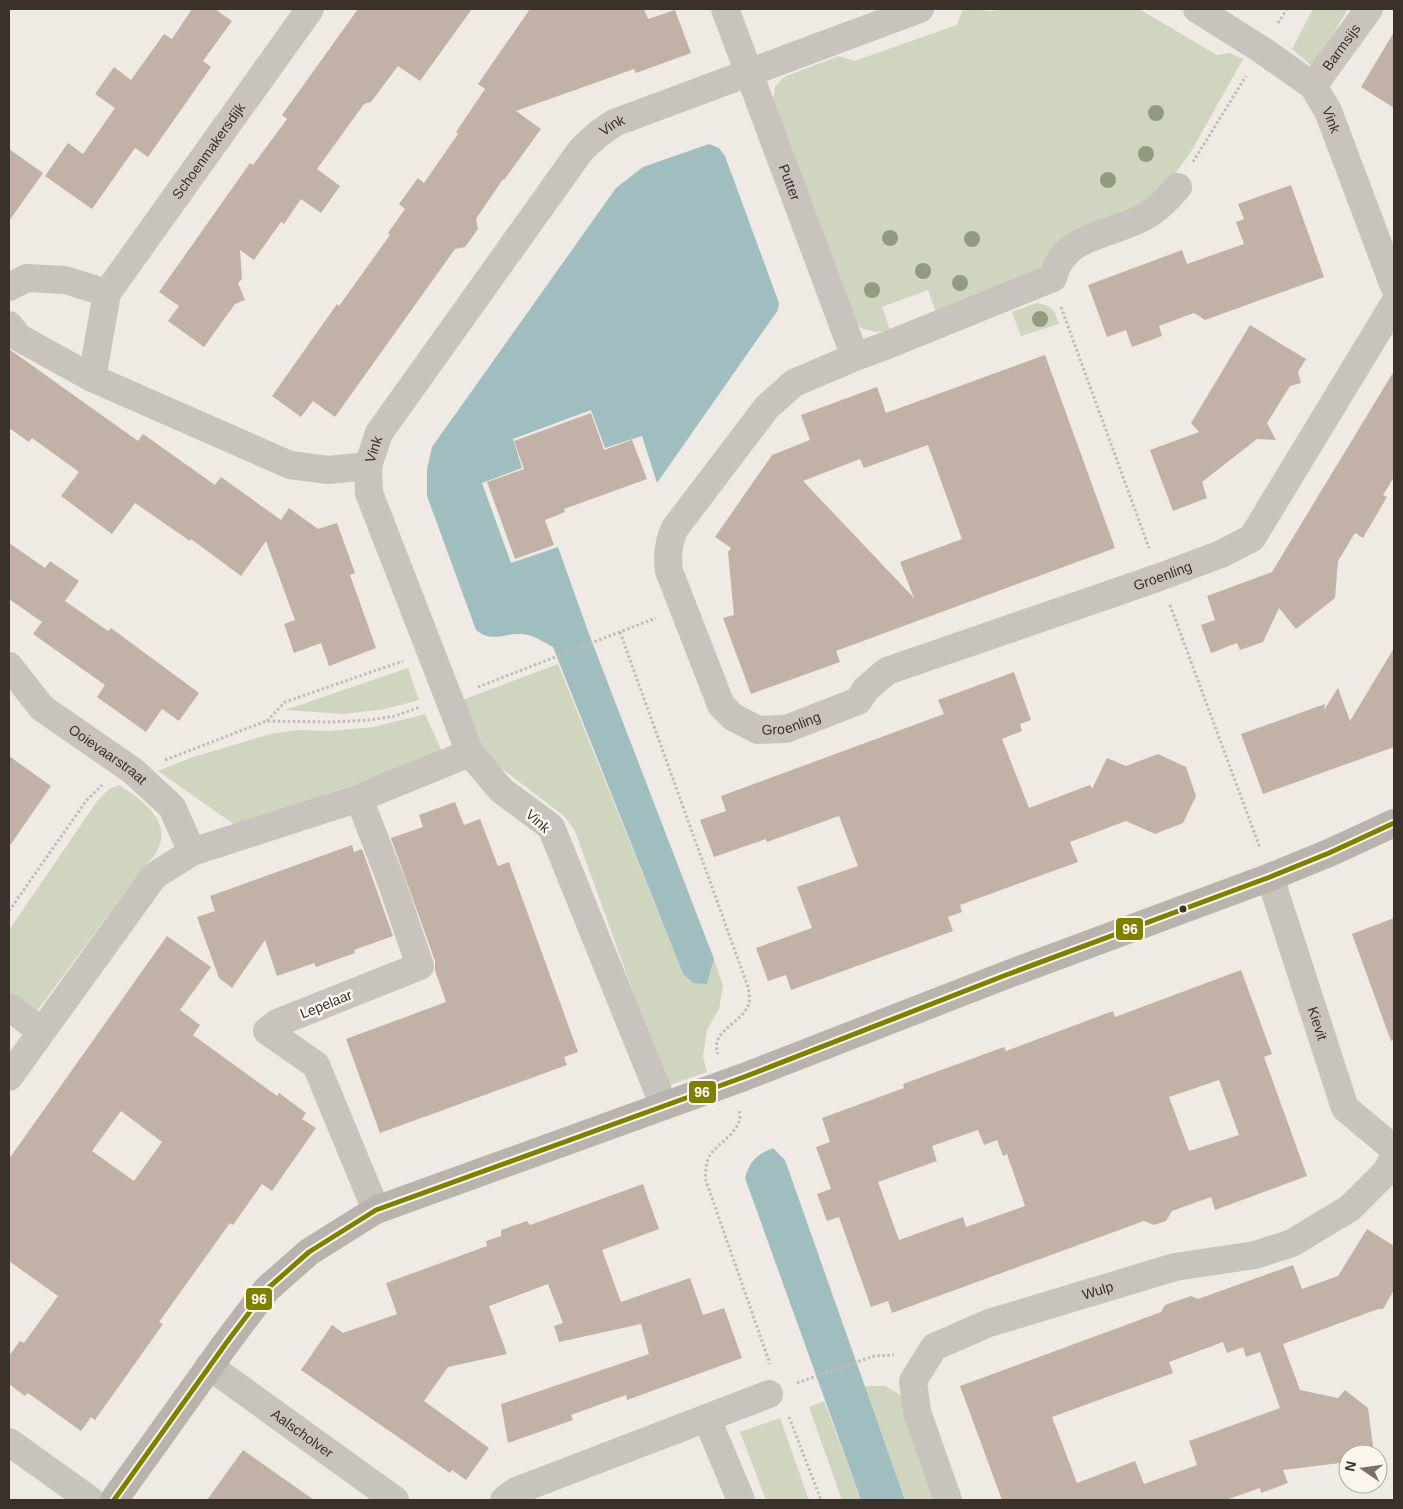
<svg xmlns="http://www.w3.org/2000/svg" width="1403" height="1509" font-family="Arial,sans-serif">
<rect width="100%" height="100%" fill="#efebe4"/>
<g fill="#cfd5be">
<path d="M 970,9 C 983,9 989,13 1001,9 L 1139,9 L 1217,55 L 1230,53 L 1243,59 L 1192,150 L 1163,191 L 1037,275 L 936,313 L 928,290 L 882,307 L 890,330 C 875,333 867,332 855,324 L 773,102 L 775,87 L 784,77 L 839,56 L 854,61 L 957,25 L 962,11 Z"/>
<polygon points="1313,9 1348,9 1313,67 1292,49"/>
<path d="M 1037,303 C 1053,306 1054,309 1059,324 L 1021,336 L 1012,312 Z"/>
<polygon points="558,664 683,974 707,984 714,959 723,986 719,1009 707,1030 703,1057 707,1072 667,1086 575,831 564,816 492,761 482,751 462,700"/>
<polygon points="408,668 419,700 385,709 344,714 285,710"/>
<polygon points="425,714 443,754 235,825 158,771 190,758 270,734 298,730 332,731 374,727"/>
<path d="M 119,785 C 142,800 175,822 156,853 C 153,858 148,863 143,868 L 37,1011 L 9,992 L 9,930 L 98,800 L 109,789 Z"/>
<polygon points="868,1386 885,1386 904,1397 941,1500 905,1500 865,1387"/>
<polygon points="824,1401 861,1500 842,1500 809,1407"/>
<polygon points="780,1418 809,1500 766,1500 740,1432"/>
</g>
<g fill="#a0bec0">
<path d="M 709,144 L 719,148 L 725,156 L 779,303 L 778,310 L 657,483 L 642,436 L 605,448 L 591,410 L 513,439 L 522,468 L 482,483 L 511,563 L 558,547 L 589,634 L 714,959 L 707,984 L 693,983 L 683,974 L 553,647 C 545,643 537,637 528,635 C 507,630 494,645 476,630 L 427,496 L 427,469 L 432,447 L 616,188 L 643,167 Z"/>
<path d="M 773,1148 L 785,1160 L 905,1500 L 861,1500 L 745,1178 C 750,1160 757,1155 773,1148 Z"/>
</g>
<g fill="#c2b1a6" fill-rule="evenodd">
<polygon points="192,9 215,9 232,21 203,61 211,67 148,157 135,148 92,209 45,176 68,143 83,154 115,108 95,94 114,67 131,80 164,34 172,39"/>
<polygon points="358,9 472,9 420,81 398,66 371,102 364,104 317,169 340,186 321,213 301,199 284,224 281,222 254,260 240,250 242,279 238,283 245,300 235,304 204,347 168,321 179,306 159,292 250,163 253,165 287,119 282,115"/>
<polygon points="530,9 644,9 648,19 675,10 691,53 636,73 634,69 516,111 541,129 504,180 503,179 476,219 478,229 465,247 455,249 335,417 313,401 301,417 272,396 337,304 339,306 390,235 388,233 405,209 399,204 418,178 424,183 458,134 456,132 485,89 478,84"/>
<polygon points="1394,32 1394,108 1361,87"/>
<polygon points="9,149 43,173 9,221"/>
<polygon points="1291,185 1324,277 1205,320 1194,313 1159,326 1162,336 1132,347 1126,330 1107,337 1088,285 1182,250 1187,264 1244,244 1236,222 1244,219 1238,204"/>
<polygon points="1250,325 1306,359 1298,372 1301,383 1290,386 1267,423 1276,440 1257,439 1202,482 1207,498 1173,511 1150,450 1199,432 1191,423"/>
<polygon points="9,349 138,441 143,434 215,485 221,477 281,520 289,508 318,529 337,523 355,573 350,575 376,648 329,666 321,643 294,653 284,624 295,620 266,541 241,576 191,539 190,541 135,503 112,534 61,496 79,472 32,438 29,442 9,428"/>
<path d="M 1045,355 L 1115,548 L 836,651 L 840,662 L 751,694 L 723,618 L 734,615 L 728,552 L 731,548 L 715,537 L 772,455 L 810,440 L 801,415 L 877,387 L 886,413 ZM 928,445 L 962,539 L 900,562 L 914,598 L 803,481 L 860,459 L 864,468 Z"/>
<polygon points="1394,371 1394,477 1383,495 1387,497 1363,538 1355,533 1338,561 1335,598 1296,629 1279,608 1263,642 1240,650 1237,643 1211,653 1201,625 1215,620 1207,596 1272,572"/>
<polygon points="591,413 604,450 632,440 647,479 564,509 565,512 545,520 554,545 515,559 487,482 524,469 514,441"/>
<polygon points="9,543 45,568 50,561 79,581 65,601 108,631 111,628 199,693 179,721 162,709 146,732 97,697 105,685 33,634 42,622 9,599"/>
<polygon points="1394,648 1394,747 1263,794 1241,734 1325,704 1324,710 1338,688 1350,721"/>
<polygon points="1014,672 1031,720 1020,724 1022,731 1002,739 1029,808 1090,785 1092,789 1107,758 1126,766 1158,754 1186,767 1196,796 1183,823 1155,834 1126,821 1070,842 1078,862 960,905 962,912 948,917 953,931 791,990 786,975 768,981 756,948 812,928 797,887 858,866 839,816 767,842 766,839 714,857 700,820 726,811 721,796 944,714 938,700"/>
<polygon points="9,756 51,786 9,847"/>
<polygon points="455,802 464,825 480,819 498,866 509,862 578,1052 564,1057 567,1065 380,1133 346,1039 446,1002 435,970 435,961 391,838 423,827 419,815"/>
<polygon points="352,845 354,852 362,849 393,936 354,950 355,953 316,967 314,963 277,976 265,940 232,988 219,978 197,917 215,911 210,896"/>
<polygon points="1394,918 1394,1040 1391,1041 1352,934"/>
<path d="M 167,936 L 211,967 L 180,1010 L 200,1025 L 193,1035 L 277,1096 L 279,1093 L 306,1113 L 302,1119 L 316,1128 L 272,1191 L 262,1184 L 233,1225 L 230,1223 L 159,1322 L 163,1324 L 95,1420 L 91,1417 L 81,1431 L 28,1393 L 25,1396 L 9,1384 L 9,1356 L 20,1341 L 24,1343 L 58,1296 L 9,1261 L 9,1159 ZM 121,1111 L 162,1142 L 134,1181 L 92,1151 Z"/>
<path d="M 1241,970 L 1272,1054 L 1264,1057 L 1307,1176 L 1215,1210 L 1211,1197 L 1172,1211 L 1166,1221 L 1154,1225 L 1144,1221 L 892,1313 L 888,1301 L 871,1307 L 839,1217 L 827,1221 L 817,1194 L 831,1189 L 816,1147 L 830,1142 L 822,1118 L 904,1088 L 903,1084 L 1004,1047 L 1006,1051 L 1113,1011 L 1115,1017 ZM 1219,1080 L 1239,1135 L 1189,1151 L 1169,1097 ZM 978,1130 L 984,1145 L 997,1140 L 1003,1156 L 1007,1154 L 1025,1206 L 966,1227 L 963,1217 L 899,1240 L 878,1182 L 937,1161 L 932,1146 Z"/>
<polygon points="643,1184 659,1229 602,1250 621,1302 690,1278 703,1315 724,1308 742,1358 627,1400 626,1395 571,1415 573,1420 508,1443 501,1404 649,1354 641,1324 559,1342 554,1326 563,1323 548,1284 489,1306 507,1354 448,1367 424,1401 489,1448 466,1480 452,1470 450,1473 301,1370 332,1325 343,1333 397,1314 386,1283 487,1246 486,1241 501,1236 501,1230 527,1221 530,1225"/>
<path d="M 1367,1229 L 1394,1246 L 1394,1290 L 1383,1309 L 1378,1309 L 1283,1344 L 1300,1390 L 1338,1398 L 1345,1390 L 1368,1408 L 1374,1454 L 1348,1454 L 1348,1462 L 1283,1470 L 1288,1483 L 1261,1493 L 1260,1488 L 1226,1500 L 1002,1500 L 960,1386 L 1161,1312 L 1165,1305 L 1191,1296 L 1198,1299 L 1293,1265 L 1302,1289 L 1338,1276 ZM 1223,1342 L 1227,1353 L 1243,1347 L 1246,1357 L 1260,1352 L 1280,1408 L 1189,1441 L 1197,1465 L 1144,1484 L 1135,1461 L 1077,1483 L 1052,1417 L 1173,1373 L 1169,1362 Z"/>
<polygon points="243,1450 314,1500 207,1500"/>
</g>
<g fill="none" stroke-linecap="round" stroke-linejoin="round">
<g stroke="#c1bcb5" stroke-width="3" stroke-dasharray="2.5 2.5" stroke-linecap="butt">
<polyline points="1278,23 1287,9"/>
<polyline points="1193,162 1246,76"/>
<polyline points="1061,307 1149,548"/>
<polyline points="1170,605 1260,848"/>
<path d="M 620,632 L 748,987 C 749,991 750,998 749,1003 C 744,1023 709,1030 718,1054"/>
<polyline points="478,687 656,618"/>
<polyline points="267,721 285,702 403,661"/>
<polyline points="165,760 266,721 332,722 370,720 395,716 420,707"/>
<polyline points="9,911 86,801 102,785"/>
<path d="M 739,1111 C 745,1129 719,1142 710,1155 C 706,1161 706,1170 705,1178 L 770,1364"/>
<polyline points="797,1383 874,1356 894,1355"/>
<polyline points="789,1417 821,1500"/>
</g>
<g stroke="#c8c3bd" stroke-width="28">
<path id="s1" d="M 725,9 L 855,357"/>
<path id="s2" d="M 1197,9 L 1262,50 L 1313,86 L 1328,111 L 1394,286"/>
<path id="s3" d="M 1313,86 L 1369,9"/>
<path id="s4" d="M 1178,187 C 1168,199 1157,210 1144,217 C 1110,236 1063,234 1053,278 L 885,346 L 855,357 L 794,383 L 767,407 L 675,528 C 668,542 667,556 669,571 L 721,705 L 733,717 L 758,730 L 786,729 L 858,701 L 866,689 L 887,671 L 1160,577 L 1221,554 L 1252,538 L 1394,304"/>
<polyline points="9,287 27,278 65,280 107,293"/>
<polyline points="9,325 18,337 92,378 290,465 328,470 368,466"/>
<path id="s5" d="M 92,378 L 107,293 L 310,9"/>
<path id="s6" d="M 9,666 L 42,708 L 133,771 L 172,807 L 192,852"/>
<polyline points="359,798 391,881 420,966 277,1023 267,1031 316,1065 376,1210"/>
<path id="s7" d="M 1270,877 L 1345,1108 L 1394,1149"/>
<polyline points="9,1007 41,1031"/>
<polyline points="9,1077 154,876 192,852 359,798 470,753"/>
<path id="s8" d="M 664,1106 L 551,827 L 501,790 L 470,753 L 369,493 L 368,466 L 379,433 L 581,150 L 597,135 L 614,123 L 920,9"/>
<path id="s9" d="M 209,1366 L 395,1500"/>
<polyline points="707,1419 741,1500"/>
<polyline points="9,1442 90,1500"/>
<polyline points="504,1500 516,1491 769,1394"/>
<path id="s10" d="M 948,1500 L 917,1412 L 913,1381 L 934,1347 L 989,1323 L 1175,1267 L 1255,1255 L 1292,1243 L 1350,1208 L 1386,1172 L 1394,1156"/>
</g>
<polyline stroke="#b9b3ad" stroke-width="28" points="114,1500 227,1342 267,1289 309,1252 376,1210 744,1077 1006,975 1270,877 1329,853 1394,823"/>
<g stroke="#fbf6ed" stroke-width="9">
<polyline id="bus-1" points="114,1500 227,1342 267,1289 309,1252 376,1210 744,1077 1006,975 1270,877 1329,853 1394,823"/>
</g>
<use href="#bus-1" stroke="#808000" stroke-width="5"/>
</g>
<g fill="#929a80">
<circle cx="1156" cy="113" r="8"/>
<circle cx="1146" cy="154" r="8"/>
<circle cx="1108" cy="180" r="8"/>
<circle cx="890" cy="238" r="8"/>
<circle cx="972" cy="239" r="8"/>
<circle cx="923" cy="271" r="8"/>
<circle cx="960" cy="283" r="8"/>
<circle cx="872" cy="290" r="8"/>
<circle cx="1040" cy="319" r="8"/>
</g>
<circle fill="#3a312a" stroke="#fbf6ed" stroke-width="2" cx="1183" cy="909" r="4.5"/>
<g text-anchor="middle" stroke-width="5" stroke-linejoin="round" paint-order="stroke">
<g font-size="14" fill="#3a312a" stroke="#fbf6ed">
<text dy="5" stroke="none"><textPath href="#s3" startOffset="48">Barmsijs</textPath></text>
<text dy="5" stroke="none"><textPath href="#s2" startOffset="178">Vink</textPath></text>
<text dy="5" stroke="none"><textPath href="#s8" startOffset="1140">Vink</textPath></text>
<text dy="5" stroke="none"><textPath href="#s5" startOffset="261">Schoenmakersdijk</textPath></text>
<text dy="5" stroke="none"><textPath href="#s1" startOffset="185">Putter</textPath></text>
<text dy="5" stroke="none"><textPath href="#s8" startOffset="735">Vink</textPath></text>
<text dy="5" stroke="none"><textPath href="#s4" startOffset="1300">Groenling</textPath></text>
<text dy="5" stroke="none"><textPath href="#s4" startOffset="895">Groenling</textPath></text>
<text dy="5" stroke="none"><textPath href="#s6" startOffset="134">Ooievaarstraat</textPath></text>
<text transform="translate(538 821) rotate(42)" y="5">Vink</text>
<text transform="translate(326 1004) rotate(-22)" y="5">Lepelaar</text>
<text dy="5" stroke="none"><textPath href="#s7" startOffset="154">Kievit</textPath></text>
<text dy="5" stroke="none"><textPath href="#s10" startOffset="338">Wulp</textPath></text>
<text dy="5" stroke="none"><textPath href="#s9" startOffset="115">Aalscholver</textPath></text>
</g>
</g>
<g stroke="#fbf6ed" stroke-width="2">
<rect x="1115" y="917" width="29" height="24" rx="5" fill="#808000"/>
<rect x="688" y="1080" width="29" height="24" rx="5" fill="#808000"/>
<rect x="245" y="1287" width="28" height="24" rx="5" fill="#808000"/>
</g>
<g font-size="14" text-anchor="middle" font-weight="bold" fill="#fff">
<text x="1130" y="934">96</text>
<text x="702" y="1097">96</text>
<text x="259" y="1304">96</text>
</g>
<rect width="1403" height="1509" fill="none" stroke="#3a312a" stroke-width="20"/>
<g transform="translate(1363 1469) rotate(283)"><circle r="24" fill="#fbf6ed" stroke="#aea79f"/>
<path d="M0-4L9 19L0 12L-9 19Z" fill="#79726b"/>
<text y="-8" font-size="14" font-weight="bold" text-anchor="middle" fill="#3a312a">N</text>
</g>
</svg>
